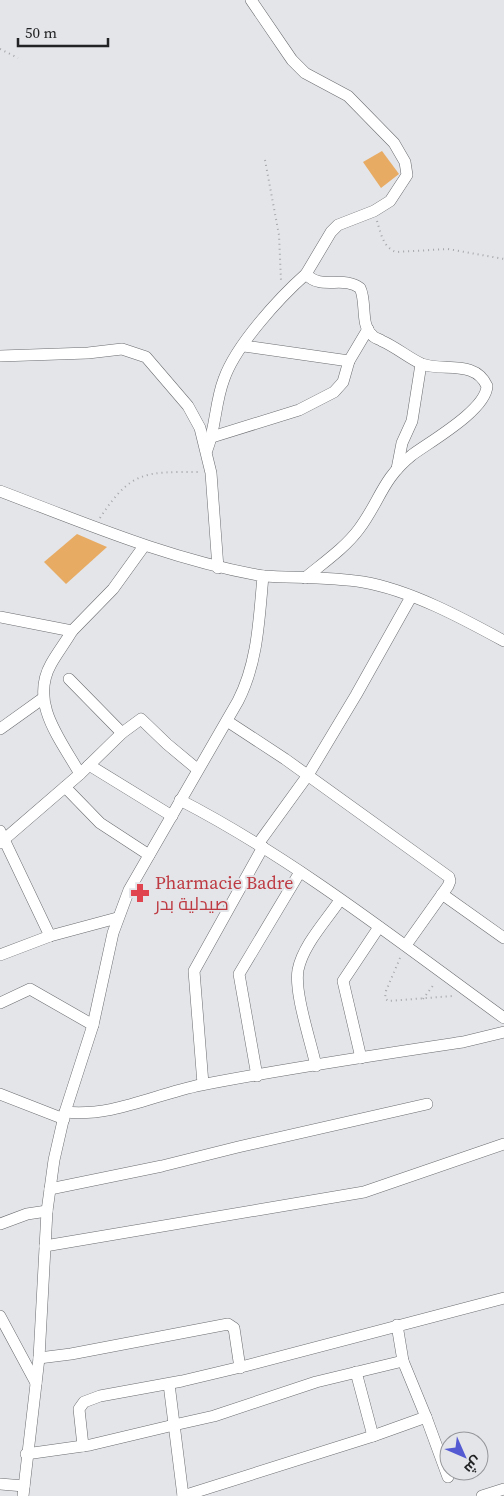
<svg xmlns="http://www.w3.org/2000/svg" width="504" height="1496" font-family="'Source Serif 4',Cairo,serif">
<rect width="100%" height="100%" fill="#e3e5e9"/>
<g fill="#e8ab63">
<polygon points="382,151 399,174 381,188 363,162"/>
<polygon points="77,534 107,547 66,584 44,562"/>
</g>
<g fill="none" stroke-linecap="round" stroke-linejoin="round">
<g stroke="#6a6c6f" stroke-width="12">
<g id="minor">
<path d="M 251,0 L 292,60 L 305,73 L 348,96 L 394,143 L 405,162 L 407,175 L 390,201 L 374,211 L 338,225 L 331,232 L 306,274 C 321,291 343,275 360,288 C 367,302 360,325 372,335 C 374,338 379,339 382,341 C 396,347 410,359 422,364 C 443,372 475,359 487,386 C 486,410 431,441 412,455 C 382,479 380,501 359,529 C 345,548 323,563 305,578"/>
<polyline points="244,346 349,361"/>
<polyline points="0,356 88,353 122,349 146,357 188,406 200,428 211,473 218,568"/>
<polyline points="212,437 299,410 334,392 343,382 349,361 368,329"/>
<path d="M 207,450 C 216,427 215,402 224,379 C 236,345 279,298 306,274"/>
<polyline points="397,469 402,443 412,421 421,364"/>
<path d="M 0,491 C 87,524 171,560 263,576 C 259,619 258,662 238,701 L 129,890 L 113,933 L 93,1025 L 65,1112 L 54,1160 L 47,1211 L 39,1358 L 23,1496"/>
<path d="M 263,576 C 296,578 330,577 363,582 C 410,590 462,618 504,641"/>
<polyline points="0,617 72,631 113,589 144,546"/>
<polyline points="69,679 122,733"/>
<polyline points="227,721 285,759 449,877 450,881 448,886 406,945"/>
<polyline points="0,729 42,699"/>
<polyline points="89,765 172,816"/>
<polyline points="80,774 122,733 141,719 167,744 197,769"/>
<polyline points="65,787 100,823 149,855"/>
<path d="M 180,800 C 296,860 399,942 504,1018"/>
<polyline points="0,831 50,936"/>
<path d="M 0,843 L 80,774 C 61,740 29,703 51,664 C 57,653 65,643 72,631"/>
<polyline points="258,844 308,775 356,695 411,597"/>
<polyline points="442,894 504,938"/>
<polyline points="0,955 50,936 117,918"/>
<polyline points="0,1003 30,989 93,1025"/>
<polyline points="361,1058 343,981 379,927"/>
<path d="M 316,1066 C 311,1042 294,993 298,970 C 303,945 326,921 340,900"/>
<polyline points="257,1076 239,974 300,872"/>
<polyline points="203,1084 194,971 263,847"/>
<polyline points="0,1094 64,1119"/>
<path d="M 65,1112 C 114,1117 155,1094 201,1085 C 288,1068 376,1055 463,1042 L 504,1032"/>
<polyline points="50,1189 162,1166 238,1147 427,1104"/>
<polyline points="0,1224 27,1214 47,1211"/>
<polyline points="45,1246 364,1192 504,1144"/>
<polyline points="0,1316 36,1383"/>
<polyline points="39,1358 71,1354 228,1324 234,1328 240,1368"/>
<polyline points="356,1372 373,1436"/>
<polyline points="169,1384 183,1496"/>
<polyline points="426,1417 448,1477"/>
<polyline points="83,1446 79,1409 84,1402 100,1396 182,1381 245,1366 504,1298"/>
<polyline points="26,1454 90,1445 174,1425 214,1416 316,1382 403,1361"/>
<polyline points="0,1484 24,1486"/>
<polyline points="183,1496 373,1436 426,1417 403,1361 397,1325"/>
<polyline points="482,1496 504,1489"/>
</g>
</g>
<g stroke="#a4a6a9" stroke-width="2" stroke-dasharray="1 4" stroke-linecap="butt">
<polyline points="0,49 18,58"/>
<polyline points="265,160 279,235 281,281"/>
<path d="M 377,221 C 381,234 383,247 396,252 L 448,249 L 504,259"/>
<path d="M 100,518 C 131,470 146,472 199,472"/>
<polyline points="400,958 386,991 385,998 388,1001 453,996"/>
<polyline points="423,999 435,983"/>
</g>
<use href="#minor" stroke="#fff" stroke-width="11"/>
</g>
<defs>
<g id="pharmacy-bare" transform="scale(1.5)"><path d="M-2-6h4v4h4v4h-4v4h-4v-4h-4v-4h4Z" fill="#e0444e" stroke="#e3e5e9" stroke-width="2.5" paint-order="stroke"/></g>
</defs>
<g fill-rule="evenodd">
<use href="#pharmacy-bare" x="140" y="893"/>
</g>
<g text-anchor="middle" stroke-width="4" stroke-linejoin="round" paint-order="stroke">
<g font-size="18" fill="#be3a42" stroke="#e3e5e9" text-anchor="start">
<text x="155" y="889">Pharmacie Badre<tspan x="155" dy="21">صيدلية بدر</tspan></text>
</g>
</g>
<g transform="translate(464 1456) rotate(135)"><circle r="24" fill="#e3e5e9" stroke="#96979a"/>
<path d="M0-4L9 19L0 12L-9 19Z" fill="#545ad1"/>
<text y="-8" font-size="14" font-weight="bold" text-anchor="middle" fill="#222324">ش</text>
</g>
<path d="M18 38v8h90v-8" fill="none" stroke="#222324" stroke-width="2.5"/>
<text x="25" y="38" font-size="15" fill="#222324" stroke="#e3e5e9" stroke-width="4" paint-order="stroke">50 m</text>
</svg>
